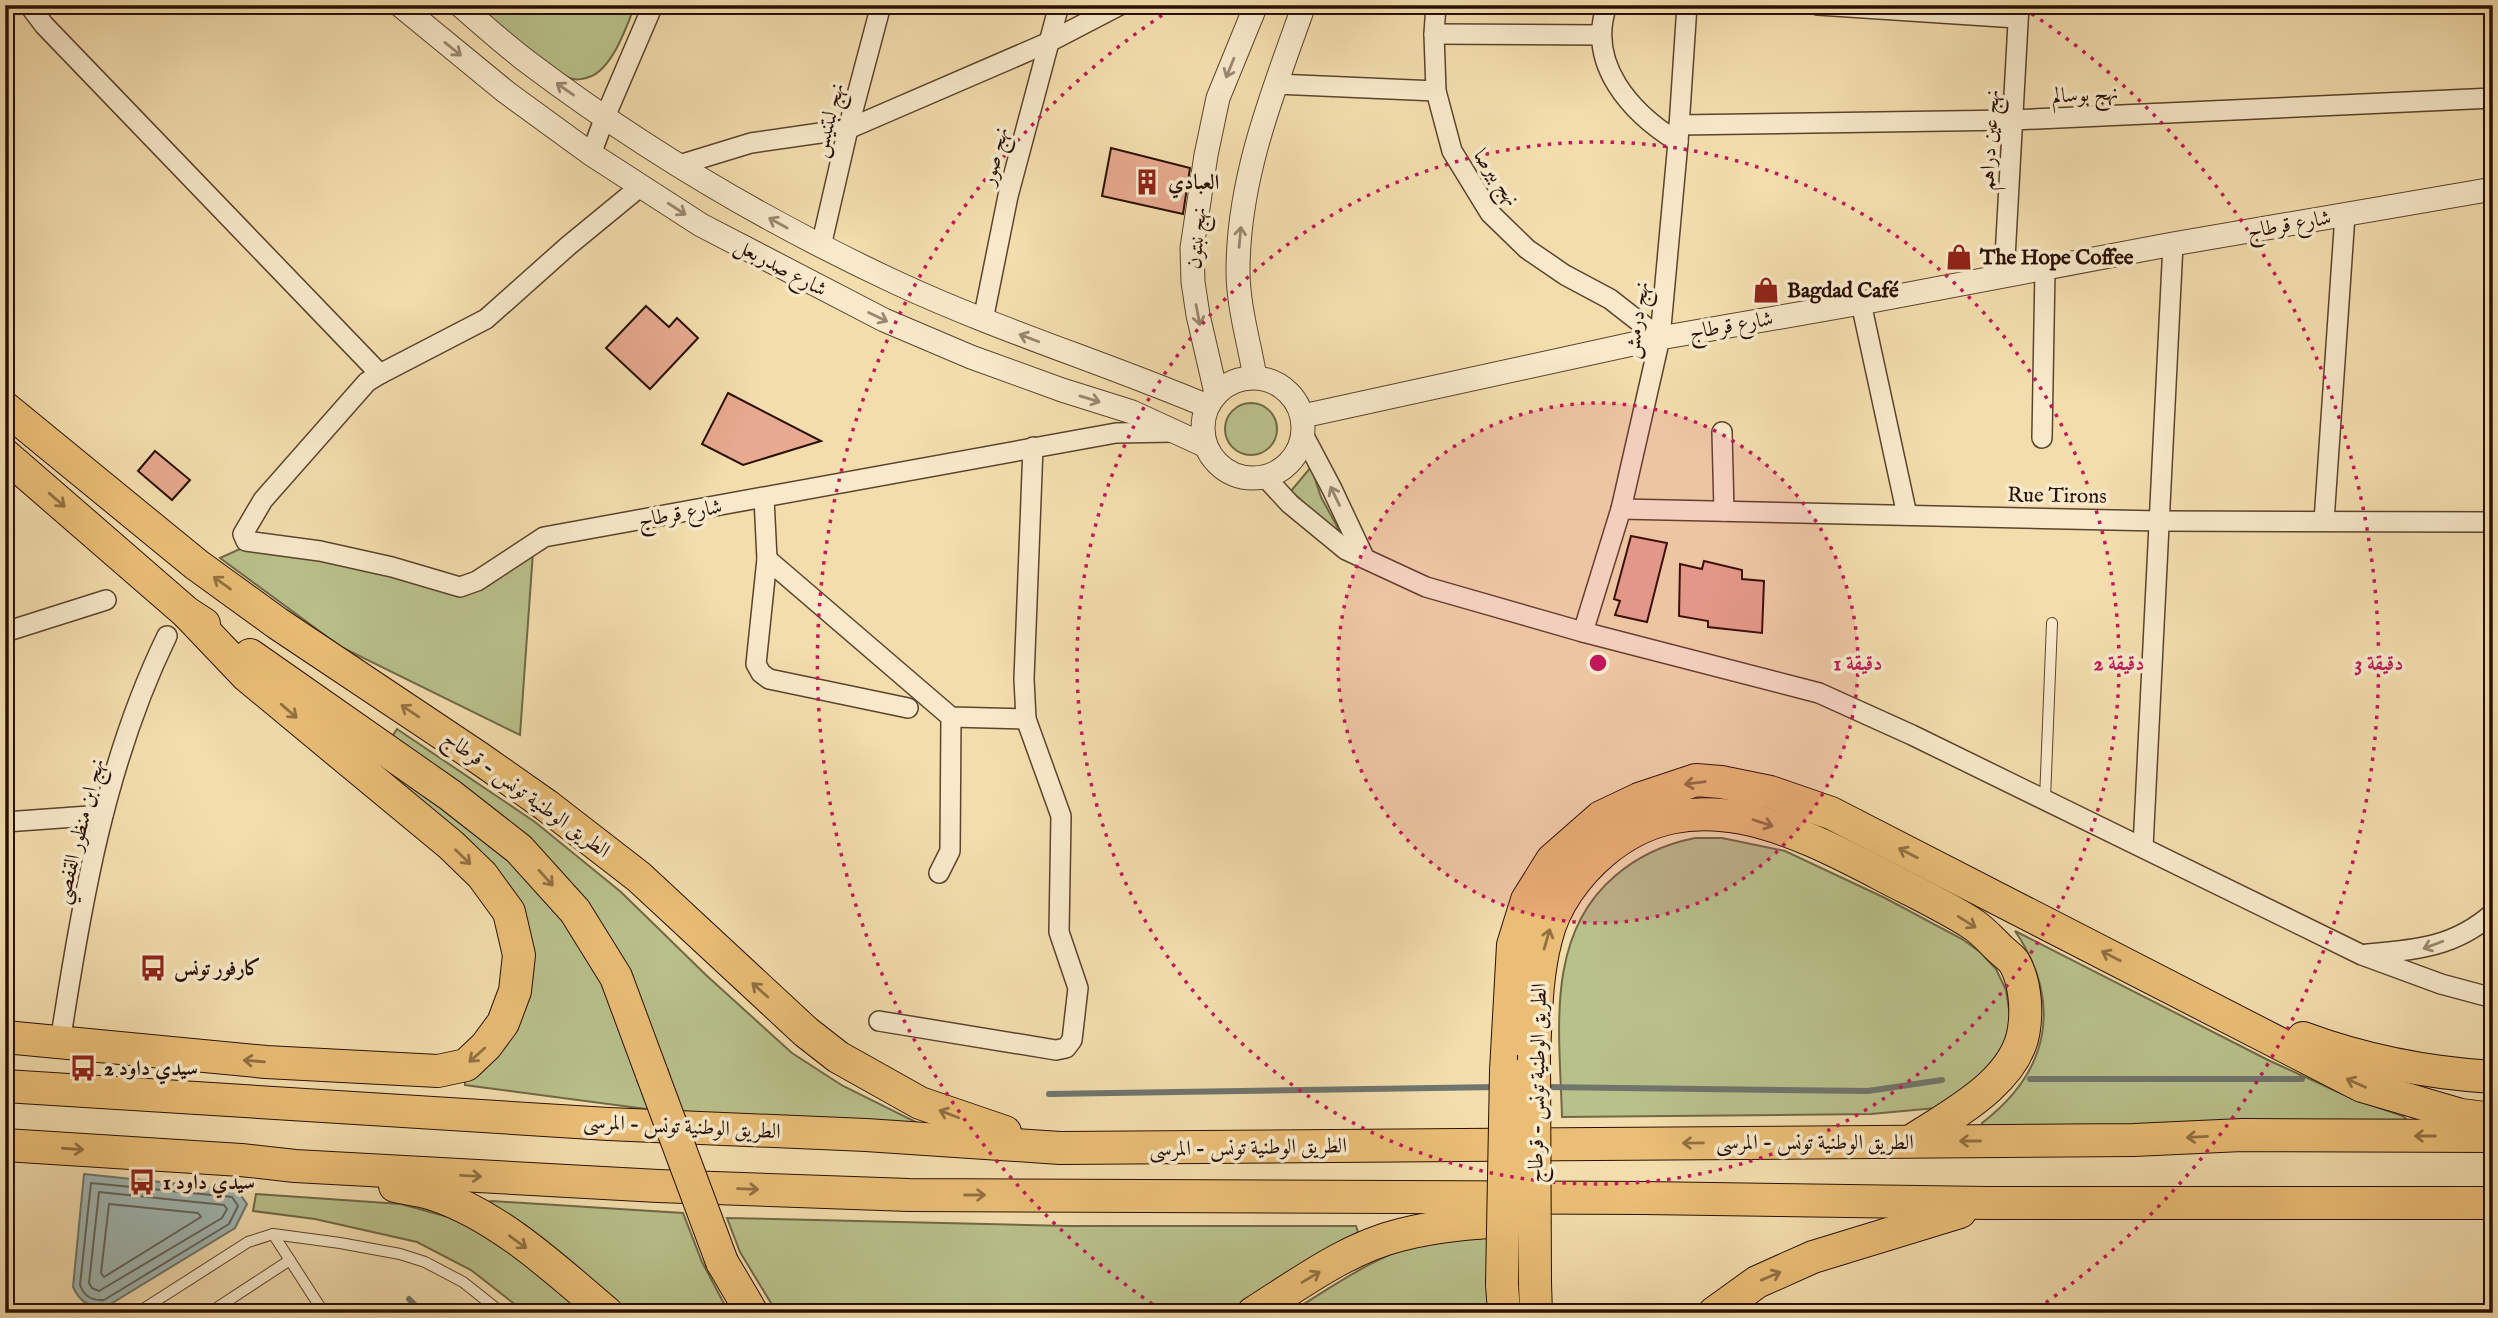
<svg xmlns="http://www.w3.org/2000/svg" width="2498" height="1318" font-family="'IM FELL English',Amiri,serif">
<rect width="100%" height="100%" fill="#f3ddad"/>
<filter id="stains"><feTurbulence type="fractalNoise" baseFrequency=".00286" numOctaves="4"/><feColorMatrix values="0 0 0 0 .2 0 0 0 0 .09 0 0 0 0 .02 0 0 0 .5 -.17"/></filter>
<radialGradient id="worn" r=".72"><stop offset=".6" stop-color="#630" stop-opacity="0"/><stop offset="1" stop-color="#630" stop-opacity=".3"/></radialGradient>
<g fill="#b9c18b" stroke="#716846" stroke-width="2">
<path d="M 473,5 L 635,5 C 627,26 612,70 589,77 C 585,79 577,80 573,79 C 558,77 490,19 473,5 Z"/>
<circle cx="1251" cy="429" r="26"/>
<polygon points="1311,467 1321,497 1344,539 1291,491"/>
<polygon points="260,540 453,587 533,552 520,735 341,647 220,558"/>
<polygon points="397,729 535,822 621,892 706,975 792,1053 843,1086 918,1123 907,1127 646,1109 465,1085 465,1079 529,954 374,765"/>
<path d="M 1695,838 L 1722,838 L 1785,851 L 1885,898 L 1962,939 L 1980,952 L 1996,969 L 2006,990 L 2011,1023 L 2007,1043 L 1984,1077 L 1936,1108 L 1871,1114 L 1562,1117 C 1560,1035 1544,936 1615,876 C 1638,856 1665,844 1695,838 Z"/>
<path d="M 2015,931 L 2268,1060 L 2351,1098 L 2403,1116 L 2407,1120 L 1982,1129 L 1982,1123 C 2050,1071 2063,1002 2015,931 Z"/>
<polygon points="256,1194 401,1204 470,1223 594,1313 526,1313 471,1270 417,1242 315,1219 253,1211"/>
<polygon points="492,1201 683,1213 702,1262 729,1313 621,1313 486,1202"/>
<polygon points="727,1218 1068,1226 1356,1226 1358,1232 1278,1278 1227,1313 777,1313 740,1252"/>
<path d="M 1490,1235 L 1492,1313 L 1289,1313 C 1334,1286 1378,1253 1430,1241 C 1449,1237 1470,1237 1490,1235 Z"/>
</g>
<path fill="#a0b9b5" stroke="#70756d" stroke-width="2" d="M 84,1174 L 237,1190 L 247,1204 L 235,1228 L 104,1308 C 88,1306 80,1302 73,1287 Z"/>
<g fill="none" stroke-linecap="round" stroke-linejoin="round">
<g stroke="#64645c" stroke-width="2">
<path d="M 91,1183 L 232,1197 L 238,1206 L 229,1224 L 104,1300 C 92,1301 84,1296 80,1285 Z"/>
<polygon points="99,1192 224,1205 227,1209 222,1218 99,1291 92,1288 89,1283"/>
<polygon points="109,1204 198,1213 201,1217 104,1277 101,1273"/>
</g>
<g stroke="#70756d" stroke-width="6">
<polyline points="2030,1079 2302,1079"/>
<polyline points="1544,1087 1868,1091 1942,1080"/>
<polyline points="1049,1094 1498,1087"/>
<polyline points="409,1299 423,1313"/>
</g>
</g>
<g fill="#e7a98f" stroke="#291002" stroke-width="2">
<polygon points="1111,148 1190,168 1183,214 1102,196"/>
<polygon points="646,306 669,327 677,318 698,338 650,389 606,348"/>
<polygon points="728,393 821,441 743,465 702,444"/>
<polygon points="155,451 190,480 172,500 138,471"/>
<polygon points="1631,536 1667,543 1647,622 1615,615 1620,601 1614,599"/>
<polygon points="1704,561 1742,570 1742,579 1764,581 1762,633 1708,627 1708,621 1679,616 1680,564 1702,569"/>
</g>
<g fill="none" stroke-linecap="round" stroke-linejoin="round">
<g stroke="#5c432d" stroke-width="12">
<g id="service">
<polyline points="2045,799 2052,623"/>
<polyline points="273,1234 324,1313"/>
<polyline points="137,1313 248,1242 273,1234 340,1243 400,1254 425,1262 463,1282 502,1313"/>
<polyline points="209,1313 290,1260"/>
</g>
</g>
<g stroke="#5c432d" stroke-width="22">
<g id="minor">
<polyline points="29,5 44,25 380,374 367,382 263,500 243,534 246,541 320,551 392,567 460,587 477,581 544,537 1116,433 1173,432"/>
<polyline points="1436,5 1434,34 1436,91 1452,151 1490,213 1527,249 1565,275 1610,299 1660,338"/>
<path d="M 1607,5 C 1586,64 1631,113 1678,142"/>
<polyline points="1818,5 2017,18"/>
<polyline points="1434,34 1600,35"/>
<polyline points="1276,84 1436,91"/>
<polyline points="1679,125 2013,120 2493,98"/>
<polyline points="591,154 605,117 653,5"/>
<polyline points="679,165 751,143 848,129 1047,43 1120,5"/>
<polyline points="821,246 848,129 881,5"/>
<polyline points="2004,276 2019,5"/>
<polyline points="1861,303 1907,515"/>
<polyline points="983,320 1008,196 1059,5"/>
<polyline points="380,374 486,319 568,246 641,186"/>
<polyline points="1722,432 1724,511"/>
<polyline points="1304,436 1332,489 1364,557"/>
<polyline points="2042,438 2045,269"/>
<polyline points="1265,477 1290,504 1346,550 1426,587 1583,632 1819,693 1912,735 2362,955 2441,984 2493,998"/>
<polyline points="764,498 767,559 756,664 761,673 769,679 908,708"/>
<polyline points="1621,509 2159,521 2493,522"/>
<polyline points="2324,521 2345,215"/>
<polyline points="767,559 951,717 1026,719"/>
<polyline points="5,632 106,600"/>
<polyline points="1583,632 1621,509 1660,338 1678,142 1687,5"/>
<polyline points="5,822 103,815"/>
<polyline points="2143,847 2173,244"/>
<polyline points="939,873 950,851 951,717"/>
<path d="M 2367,954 C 2416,950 2455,947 2493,913"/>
<polyline points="879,1021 1056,1050 1066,1048 1072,1040 1078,988 1059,932 1061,816 1026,719 1024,679 1033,447"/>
<path d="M 60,1043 C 81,905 105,763 167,636"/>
</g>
</g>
<g stroke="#5c432d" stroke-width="25">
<g id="tertiary">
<polyline points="400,5 506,92 591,154 701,225 884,320 971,357 1062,390 1132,412 1206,446"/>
<path d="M 460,5 C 483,25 505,45 529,63 C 643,149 768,223 897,283 C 998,330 1105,363 1207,406"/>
<path d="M 1255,377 C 1249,342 1238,306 1238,271 C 1238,178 1273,92 1304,5"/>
<circle cx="1253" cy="428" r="50"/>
<polyline points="1216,393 1198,315 1193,282 1192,248 1206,155 1218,98 1256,5"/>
<polyline points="1303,416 1660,338 1861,303 2173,244 2493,189"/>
</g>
</g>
<g stroke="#291002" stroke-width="34">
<g id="trunk">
<polyline points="5,408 197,565 277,623 479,758 546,805 639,877 806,1032 838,1057 920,1103 1005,1132"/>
<polyline points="5,455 187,613 204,624"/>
<polyline points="250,655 450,795 519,849 575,911 616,977 652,1074"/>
<polyline points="5,1037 266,1062 438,1071 466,1065 486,1046 503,1023 515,991 519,955 509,912 482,875 451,845 247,676 187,613"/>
<path d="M 2303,1038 C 2365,1061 2427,1073 2493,1077"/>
<path d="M 1534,1055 C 1536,1016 1536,977 1546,939 C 1554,905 1577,874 1603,852 C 1692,777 1794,829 1882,875 C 1912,891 1943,905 1971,923 C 1981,929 1990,939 1999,948 C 2003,952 2010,957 2014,962 C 2025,981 2027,1008 2024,1029 C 2017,1082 1951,1115 1911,1141"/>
<polyline points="1506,1071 1513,945 1527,900 1552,860 1601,817 1639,799 1696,780 1721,782 1770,792 1831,813 2362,1086 2461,1115 2493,1119"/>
<polyline points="5,1086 608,1124 866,1135 1060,1148 2134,1140 2242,1135 2493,1136"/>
<polyline points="5,1145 241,1160 295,1166 658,1186 909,1195 1644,1198 1989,1203 2493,1203"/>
<path d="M 395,1186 C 408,1189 421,1190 433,1194 C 499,1216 554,1268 607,1313"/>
<polyline points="722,1262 752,1313"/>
<polyline points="1535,1283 1536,1313"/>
<polyline points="1502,1284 1504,1313"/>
<path d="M 1253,1313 C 1299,1284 1347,1248 1400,1235 C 1442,1224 1485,1222 1528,1220"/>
<polyline points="1714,1313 1757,1282 1813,1257 1960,1212"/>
</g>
</g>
<use href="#service" stroke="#f7e9ca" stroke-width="10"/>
<use href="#minor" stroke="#f7e9ca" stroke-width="19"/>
<use href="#tertiary" stroke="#f7e9ca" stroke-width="23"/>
<use href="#trunk" stroke="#eabe76" stroke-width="32"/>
<g stroke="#291002" stroke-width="34" stroke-linecap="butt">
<g id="trunk-bridge">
<polyline points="1534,1055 1535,1283"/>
<polyline points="652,1074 722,1262"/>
<polyline points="1502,1284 1506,1071"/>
</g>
</g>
<use href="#trunk-bridge" stroke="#eabe76" stroke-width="32"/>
</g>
<defs><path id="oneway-shaft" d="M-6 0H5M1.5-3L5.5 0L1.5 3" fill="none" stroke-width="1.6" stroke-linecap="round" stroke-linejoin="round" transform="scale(1.75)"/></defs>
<g stroke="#9a8770">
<use href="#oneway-shaft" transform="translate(453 49) rotate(39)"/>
<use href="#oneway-shaft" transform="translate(1230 68) rotate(112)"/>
<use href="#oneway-shaft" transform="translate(565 89) rotate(-145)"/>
<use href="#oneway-shaft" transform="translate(677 209) rotate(33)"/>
<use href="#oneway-shaft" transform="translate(778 223) rotate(-151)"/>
<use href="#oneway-shaft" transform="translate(1240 237) rotate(-85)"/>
<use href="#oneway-shaft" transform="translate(1198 315) rotate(79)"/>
<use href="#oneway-shaft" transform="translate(878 317) rotate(26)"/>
<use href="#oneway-shaft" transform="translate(1029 338) rotate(-159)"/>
<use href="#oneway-shaft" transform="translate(1090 399) rotate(17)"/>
<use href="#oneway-shaft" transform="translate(1335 496) rotate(-116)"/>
<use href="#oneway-shaft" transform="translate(2433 945) rotate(159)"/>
</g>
<g stroke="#937042">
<use href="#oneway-shaft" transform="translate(57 500) rotate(41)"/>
<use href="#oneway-shaft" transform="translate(222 583) rotate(-144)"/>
<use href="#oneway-shaft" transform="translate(289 711) rotate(41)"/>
<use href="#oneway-shaft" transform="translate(410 711) rotate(-146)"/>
<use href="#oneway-shaft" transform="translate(1695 783) rotate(172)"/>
<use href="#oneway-shaft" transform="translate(1763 823) rotate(18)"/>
<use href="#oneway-shaft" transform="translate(1908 853) rotate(-153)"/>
<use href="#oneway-shaft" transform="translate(463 857) rotate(44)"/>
<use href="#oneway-shaft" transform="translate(546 878) rotate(48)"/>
<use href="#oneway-shaft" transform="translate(1967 922) rotate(32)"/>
<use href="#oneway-shaft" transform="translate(1547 939) rotate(-74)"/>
<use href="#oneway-shaft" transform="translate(2111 956) rotate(-153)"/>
<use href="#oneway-shaft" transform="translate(760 990) rotate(-138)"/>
<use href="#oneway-shaft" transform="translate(477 1055) rotate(138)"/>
<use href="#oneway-shaft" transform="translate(254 1061) rotate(-175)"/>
<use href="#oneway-shaft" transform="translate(2356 1083) rotate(-156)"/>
<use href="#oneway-shaft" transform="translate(949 1114) rotate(-159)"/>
<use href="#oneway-shaft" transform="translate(2425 1136) rotate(-180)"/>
<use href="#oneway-shaft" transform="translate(2197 1137) rotate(177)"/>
<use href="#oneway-shaft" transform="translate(1970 1141) rotate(180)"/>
<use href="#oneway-shaft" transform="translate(1693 1143) rotate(179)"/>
<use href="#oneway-shaft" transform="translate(73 1149) rotate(4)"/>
<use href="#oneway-shaft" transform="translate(471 1176) rotate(3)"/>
<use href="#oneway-shaft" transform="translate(748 1189) rotate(2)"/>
<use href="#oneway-shaft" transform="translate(975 1195)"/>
<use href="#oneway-shaft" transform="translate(518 1242) rotate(36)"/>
<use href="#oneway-shaft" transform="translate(1771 1276) rotate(-23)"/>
<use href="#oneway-shaft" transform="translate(1311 1277) rotate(-31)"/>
</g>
<circle cx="1598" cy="663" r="260" fill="#c2185b" fill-opacity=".12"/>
<g fill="none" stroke="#c2185b" stroke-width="3.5" stroke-dasharray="3.5 7">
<circle cx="1598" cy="663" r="260"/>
<circle cx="1598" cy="663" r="521"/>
<path d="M1161 1310A781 781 0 0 1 1173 8M2023 8A781 781 0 0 1 2035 1310"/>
</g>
<defs>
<g id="building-bare" transform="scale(2.1)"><path d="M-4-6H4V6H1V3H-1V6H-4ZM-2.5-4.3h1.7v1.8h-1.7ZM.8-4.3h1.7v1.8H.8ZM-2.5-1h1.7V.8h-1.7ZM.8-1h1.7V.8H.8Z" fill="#8f2418" stroke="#f7e9ca" stroke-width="2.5" paint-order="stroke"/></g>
<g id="shop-bare" transform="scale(2.1)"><path d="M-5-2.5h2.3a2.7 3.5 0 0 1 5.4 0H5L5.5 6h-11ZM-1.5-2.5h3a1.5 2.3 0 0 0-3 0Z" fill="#8f2418" stroke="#f7e9ca" stroke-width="2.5" paint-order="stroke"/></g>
<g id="bus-bare" transform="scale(2.1)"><path d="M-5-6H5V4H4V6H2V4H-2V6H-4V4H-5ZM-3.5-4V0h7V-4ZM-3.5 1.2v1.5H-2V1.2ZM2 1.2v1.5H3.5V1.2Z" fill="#8f2418" stroke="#f7e9ca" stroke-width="2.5" paint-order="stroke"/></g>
</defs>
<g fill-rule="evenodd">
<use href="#building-bare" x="1147" y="182"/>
<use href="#shop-bare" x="1959" y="257"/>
<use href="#shop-bare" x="1766" y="290"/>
<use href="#bus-bare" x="153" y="968"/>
<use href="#bus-bare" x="83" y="1068"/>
<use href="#bus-bare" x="142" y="1182"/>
</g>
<g text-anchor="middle" stroke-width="7" stroke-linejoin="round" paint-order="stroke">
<g font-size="21" fill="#291002" stroke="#f7e9ca">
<text transform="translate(2085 94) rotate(-3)" y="7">نهج بوسالم</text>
<text transform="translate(828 120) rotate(-76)" y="7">نهج لبتنيس</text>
<text transform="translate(1989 140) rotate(-87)" y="7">نهج عين دراهم</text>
<text transform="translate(994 156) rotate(-76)" y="7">نهج صور</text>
<text transform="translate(1497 177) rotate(55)" y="7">نهج بيرصا</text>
<text transform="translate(2289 224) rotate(-10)" y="7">شارع قرطاج</text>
<text transform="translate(1196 238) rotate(-85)" y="7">نهج نبتون</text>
<text transform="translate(781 267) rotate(28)" y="7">شارع صدربعل</text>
<text transform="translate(1636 320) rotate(-82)" y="7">نهج درمش</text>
<text transform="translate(1731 325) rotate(-10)" y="7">شارع قرطاج</text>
<text transform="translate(2057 495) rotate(1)" y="7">Rue Tirons</text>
<text transform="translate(680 513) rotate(-10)" y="7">شارع قرطاج</text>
<text transform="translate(527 794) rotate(36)" y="7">الطريق الوطنية تونس - قرطاج</text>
<text transform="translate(79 831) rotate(-76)" y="7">نهج ابن منظور القفصي</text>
<text transform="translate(1537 1083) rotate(-89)" y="7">الطريق الوطنية تونس - قرطاج</text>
<text transform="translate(682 1126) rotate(3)" y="7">الطريق الوطنية تونس - المرسى</text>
<text x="1815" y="1149">الطريق الوطنية تونس - المرسى</text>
<text transform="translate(1248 1147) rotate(-1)" y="7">الطريق الوطنية تونس - المرسى</text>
</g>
<g font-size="21" font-weight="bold" fill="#291002" stroke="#f7e9ca" text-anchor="start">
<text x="1168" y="189">العبادي</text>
<text x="1980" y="264">The Hope Coffee</text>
<text x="1787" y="297">Bagdad Café</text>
<text x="174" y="975">كارفور تونس</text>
<text x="104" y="1075">سيدي داود 2</text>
<text x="163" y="1189">سيدي داود 1</text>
</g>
</g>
<circle cx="1598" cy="663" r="10" fill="#c2185b" stroke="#f7e9ca" stroke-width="3.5"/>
<g font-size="21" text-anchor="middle" font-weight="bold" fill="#c2185b" stroke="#f7e9ca" stroke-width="7" stroke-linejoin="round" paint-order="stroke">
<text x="1858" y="670">1 دقيقة</text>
<text x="2119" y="670">2 دقيقة</text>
<text x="2379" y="670">3 دقيقة</text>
</g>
<rect width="2498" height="1318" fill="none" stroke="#f3ddad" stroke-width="28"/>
<rect x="7" y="7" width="2484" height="1304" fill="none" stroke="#291002" stroke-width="3.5"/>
<rect x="14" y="14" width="2470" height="1290" fill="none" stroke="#291002" stroke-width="2"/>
<rect width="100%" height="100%" filter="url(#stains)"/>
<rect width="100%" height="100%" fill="url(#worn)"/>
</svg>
